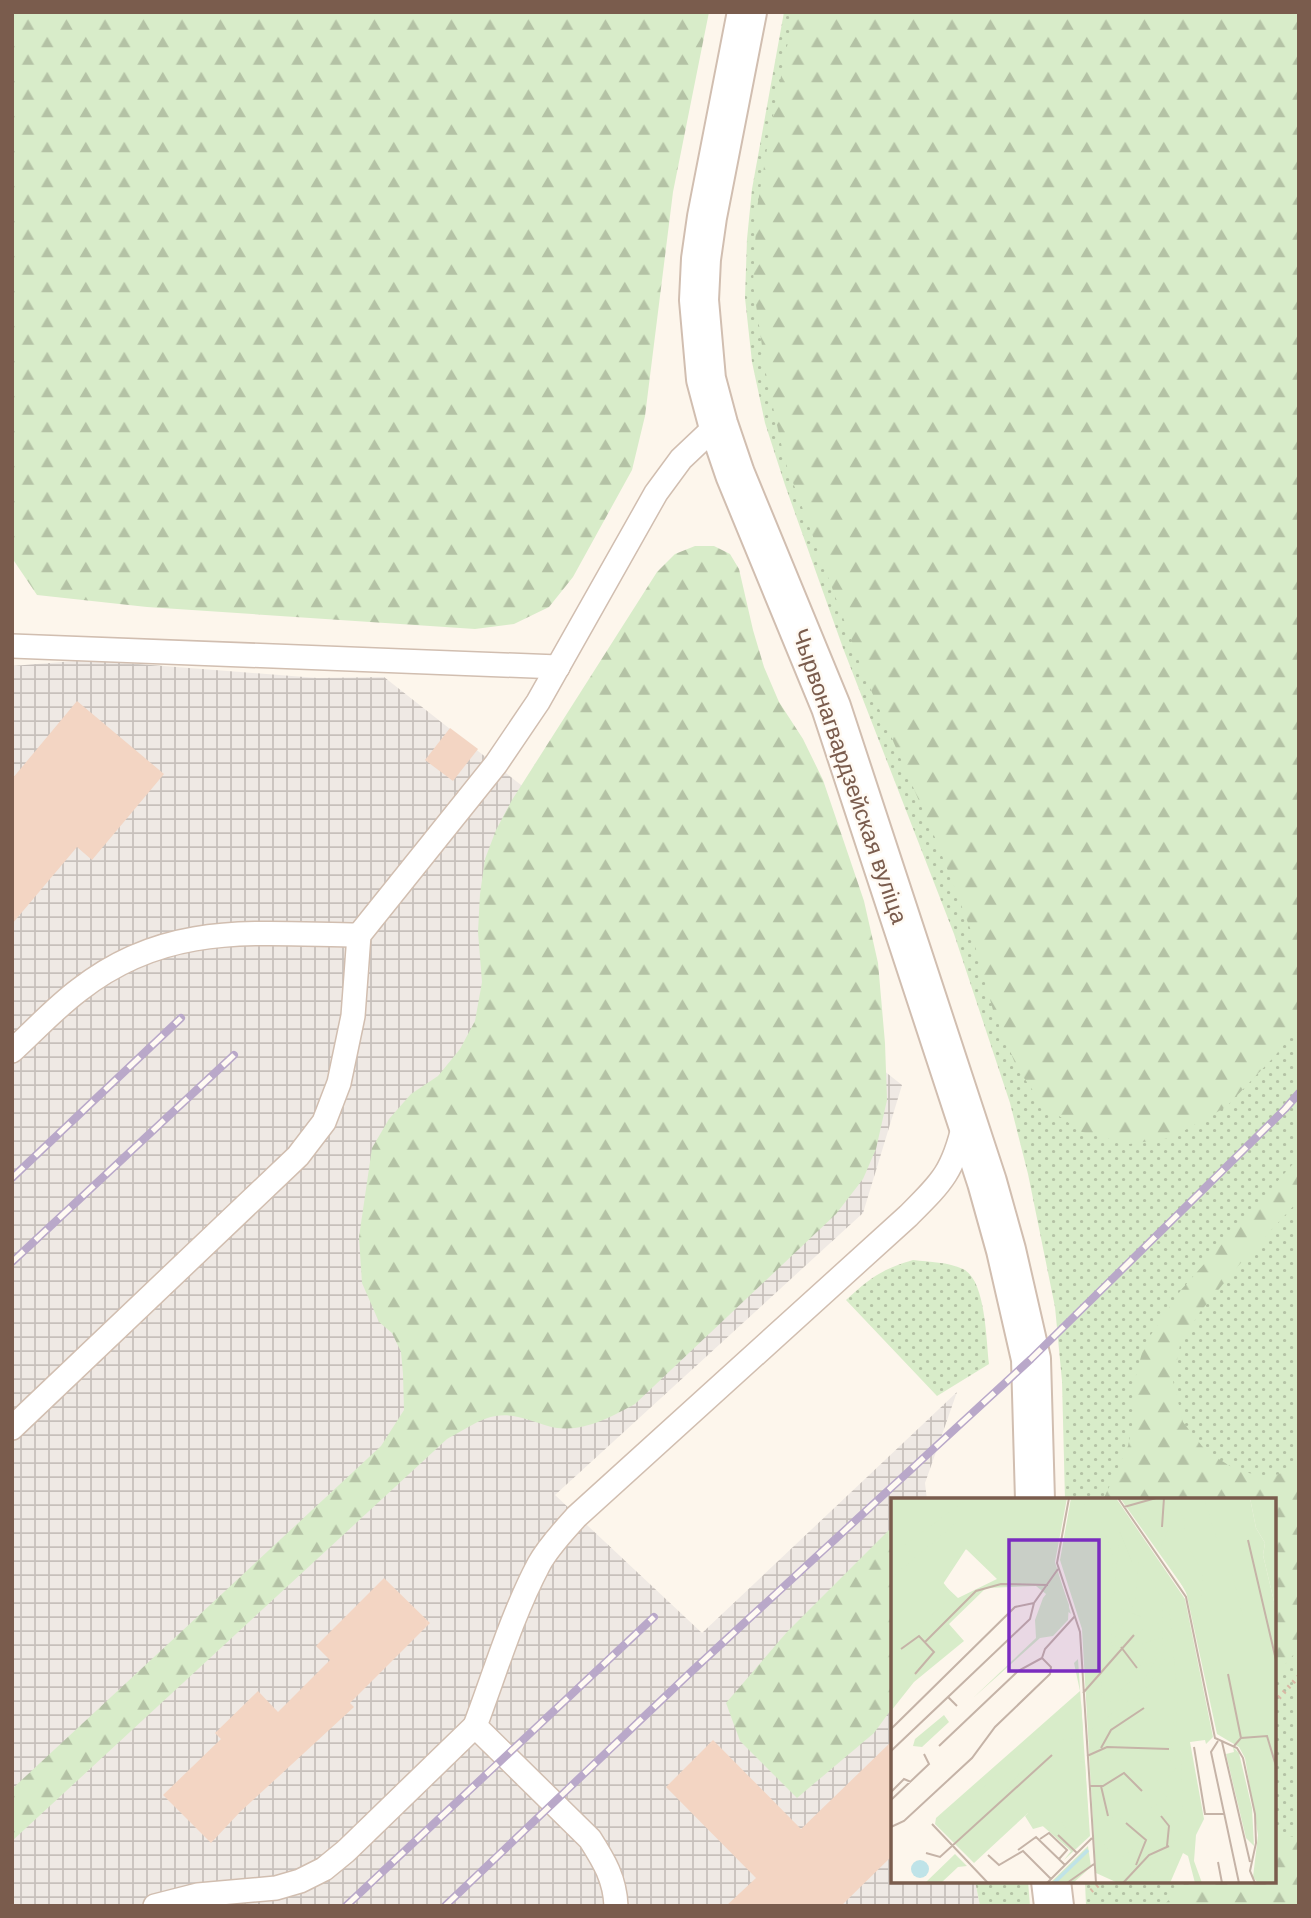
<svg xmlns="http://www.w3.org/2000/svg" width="1311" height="1918" font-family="'DM Sans',sans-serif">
<defs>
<pattern id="industrial-grid" width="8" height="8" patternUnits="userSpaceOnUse" patternTransform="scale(1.75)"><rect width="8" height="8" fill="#efe9e4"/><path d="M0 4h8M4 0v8" fill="none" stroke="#c7c0bb"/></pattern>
<pattern id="grass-dots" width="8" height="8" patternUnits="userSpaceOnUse" patternTransform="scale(1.75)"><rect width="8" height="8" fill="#d8ecc9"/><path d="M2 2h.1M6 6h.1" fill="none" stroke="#b4c2a5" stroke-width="1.8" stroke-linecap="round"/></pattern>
<pattern id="forest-firs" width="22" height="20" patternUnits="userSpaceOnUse" patternTransform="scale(1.75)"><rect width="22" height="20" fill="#d8ecc9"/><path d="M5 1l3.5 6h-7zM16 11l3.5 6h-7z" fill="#b4c2a5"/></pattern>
</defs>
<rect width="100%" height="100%" fill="#fdf6ec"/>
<polygon fill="url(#industrial-grid)" points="87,660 317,678 384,677 902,1085 863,1213 555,1495 702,1633 957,1392 925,1483 927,1500 893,1500 893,1881 975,1881 980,1906 12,1906 12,666"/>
<g fill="url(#grass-dots)">
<polygon points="784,12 1299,12 1299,1906 1086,1906 1085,1881 1274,1881 1274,1500 1065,1500 1062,1381 1055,1307 1028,1174 1010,1103 954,934 843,648 785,485 765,423 752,362 745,298 747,239 752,189"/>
<path d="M 913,1260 C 930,1262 948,1262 963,1269 C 986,1280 986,1340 989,1364 L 937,1396 L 846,1300 C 870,1278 882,1269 913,1260 Z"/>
<polygon points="975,1881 1028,1881 1030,1906 980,1906"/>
</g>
<g fill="url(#forest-firs)">
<polygon points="12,12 709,12 673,192 645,416 632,470 573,577 549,607 514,624 475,629 147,607 37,595 12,558"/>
<polygon points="794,12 1299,12 1299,1026 1274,1057 1226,1107 1171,1138 1129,1144 1082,1132 1043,1105 1017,1068 993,1010 970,928 936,840 864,674 785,461 767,380 753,284 757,208 770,131"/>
<path d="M 695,546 L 714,546 L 730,554 L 739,569 L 753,630 L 764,667 L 779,702 L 803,739 L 823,780 L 864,901 L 878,963 L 885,1043 L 887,1100 L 876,1149 L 863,1179 L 836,1214 L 635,1404 C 609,1418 579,1435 548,1426 C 531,1421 514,1413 496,1416 C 480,1418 461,1432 447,1439 L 12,1841 L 12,1789 L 381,1446 L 404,1410 L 403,1374 L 401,1352 L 392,1333 L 379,1322 L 362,1283 L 359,1237 L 372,1148 L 389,1119 L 411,1094 L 438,1076 L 460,1049 L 475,1021 L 482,982 L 478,932 L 480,894 L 485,859 L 496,830 L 512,800 L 657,572 L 675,554 Z"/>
<polygon points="1299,1157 1299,1200 1239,1265 1200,1312 1180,1345 1173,1381 1183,1422 1206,1451 1238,1471 1270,1477 1299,1467 1299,1648 1274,1678 1274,1500 1103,1500 1128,1446 1134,1417 1134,1383 1144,1345 1181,1290"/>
<polygon points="889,1530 893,1530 893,1707 874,1733 797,1798 740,1741 726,1703 787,1632"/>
<polygon points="1279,1834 1299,1838 1299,1906 1163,1906 1187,1881 1274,1881 1274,1835"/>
</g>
<g fill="#f3d5c3">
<polygon points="77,701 164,774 92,860 77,847 12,924 12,779"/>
<polygon points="450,728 478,749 453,781 425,760"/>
<polygon points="384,1578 430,1623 350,1703 354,1707 240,1812 211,1843 163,1795 221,1739 215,1733 258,1691 278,1712 330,1660 316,1646"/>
<polygon points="713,1740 801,1829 893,1740 893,1855 841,1906 726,1906 756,1878 666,1787"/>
</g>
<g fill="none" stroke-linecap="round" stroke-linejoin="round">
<g stroke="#d1beb0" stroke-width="26">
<g id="lane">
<polyline points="12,646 558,667"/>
<path d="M 12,1051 C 34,1031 55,1008 79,990 C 167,921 255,934 359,935"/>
<polyline points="12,1428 298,1156 324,1122 339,1083 353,1016 359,935 496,764 538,702 656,493 681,459 718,424"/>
<polyline points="155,1906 198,1895 276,1888 300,1881 324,1869 346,1851 475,1726"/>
<path d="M 616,1906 C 615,1879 604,1861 590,1839 L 475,1726 C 495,1673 512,1615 539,1564 C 549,1546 563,1532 576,1517 L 908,1216 C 942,1182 953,1172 964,1124"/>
</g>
</g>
<g stroke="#d1beb0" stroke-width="42">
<g id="street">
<polyline points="747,12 707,217 701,259 699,300 706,379 718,424 735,474 831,707 987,1182 1006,1250 1031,1359 1035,1500"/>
<polyline points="1051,1881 1054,1906"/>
</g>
</g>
<g stroke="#d9b8a5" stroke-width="4.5" stroke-dasharray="2 5" stroke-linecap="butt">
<polyline points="1274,1703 1299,1676"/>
<polyline points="1091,1891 1103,1881"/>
</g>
<use href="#lane" stroke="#fff" stroke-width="23"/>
<use href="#street" stroke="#fff" stroke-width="38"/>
<g stroke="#b9a8c9" stroke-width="8">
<g id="rail">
<polyline points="12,1178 181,1018"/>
<polyline points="12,1262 234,1055"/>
<polyline points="346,1906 654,1617"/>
<polyline points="445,1906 692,1671 1031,1359 1285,1109 1299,1093"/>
</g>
</g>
<use href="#rail" stroke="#fffaf3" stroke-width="5" stroke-dasharray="16" stroke-linecap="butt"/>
</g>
<g text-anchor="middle" stroke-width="5" stroke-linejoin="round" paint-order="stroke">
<g font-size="23" fill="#7a5c4d" stroke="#fffaf3">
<text transform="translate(850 776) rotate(71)" y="8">Чырвонагвардзейская вуліца</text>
</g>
</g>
<g transform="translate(891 1498)">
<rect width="385" height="385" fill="#fdf6ec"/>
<path d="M 0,0 L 176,0 L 164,64 L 180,116 L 145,88 L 95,90 L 58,126 L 73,143 L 23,184 L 0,213 ZM 75,51 L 106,81 L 67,100 L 52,86 ZM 180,0 L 225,0 L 294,101 L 322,239 L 315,246 L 314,242 L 299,244 L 313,321 L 305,337 L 303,363 L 311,385 L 304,385 L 297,358 L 292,355 L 279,385 L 227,385 L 205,375 L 191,131 L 169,62 ZM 229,0 L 359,0 L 365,30 L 374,45 L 372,57 L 385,112 L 385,385 L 367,385 L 362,379 L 367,337 L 354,260 L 348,249 L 326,236 L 295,93 ZM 187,161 L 199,338 L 173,362 L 180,353 L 137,315 L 83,365 L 44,326 L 45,320 L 189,193 L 183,165 ZM 342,249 L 348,255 L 361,310 L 363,348 L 355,340 L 335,256 L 343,254 ZM 197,348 L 200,369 L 182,385 L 159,385 ZM 64,356 L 76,368 L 67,369 L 50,385 L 34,385 Z" fill="#d8ecc9" fill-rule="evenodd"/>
<path d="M 0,0 L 78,0 L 0,57 ZM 115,0 L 164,0 L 173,9 L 156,83 L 105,78 L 81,52 L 73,51 L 51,83 L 62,97 L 0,158 L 0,80 L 65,25 ZM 313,0 L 335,0 L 335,48 L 326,42 ZM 359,0 L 385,0 L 385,112 L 372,57 L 374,45 L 365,30 ZM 282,4 L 294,22 L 293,41 L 312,75 L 310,100 L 332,177 L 342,238 L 325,227 L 304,127 L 307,117 L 270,48 L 279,28 L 278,6 ZM 267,5 L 271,13 L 262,16 L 261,27 L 254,29 L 243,9 ZM 185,6 L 194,7 L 210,23 L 223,61 L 214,101 L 196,120 L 188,115 L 170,61 L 179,12 ZM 229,34 L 241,64 L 241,96 L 218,141 L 194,168 L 197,134 L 223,95 ZM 230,101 L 233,105 L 228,117 L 213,138 L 201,141 L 200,131 ZM 248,61 L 272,103 L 271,150 L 247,193 L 231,201 L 238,202 L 200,232 L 194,178 L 198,171 L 209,168 L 211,198 L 219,204 L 228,203 L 226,195 L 241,182 L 251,164 L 259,166 L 267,154 L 264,147 L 250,153 L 249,147 L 270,139 L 267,125 L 253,130 L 242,142 L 218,149 L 244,104 ZM 340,72 L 355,130 L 354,133 L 334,79 ZM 168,79 L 178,107 L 177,122 L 162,138 L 149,140 L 82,200 L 145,140 L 144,122 L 152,100 ZM 278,107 L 284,174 L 279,161 L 275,162 L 286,182 L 278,189 L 287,191 L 285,229 L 250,209 L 226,226 L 224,222 L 266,175 L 278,139 ZM 0,161 L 9,169 L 22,165 L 26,170 L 0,211 ZM 183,200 L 190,204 L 192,232 L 188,240 L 165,242 L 165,253 L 111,300 L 132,270 L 121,271 L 87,303 L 76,305 ZM 53,217 L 58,224 L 31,249 L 22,248 L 24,241 ZM 290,253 L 292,320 L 285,329 L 290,339 L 282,344 L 279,316 L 266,318 L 259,311 L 266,301 L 278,300 L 267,292 L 285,270 L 283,261 ZM 206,256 L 227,259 L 214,276 L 218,320 L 236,315 L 208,340 L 203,334 L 199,263 ZM 189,263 L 194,265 L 198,334 L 184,349 L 175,342 L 177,334 L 170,323 L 142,331 L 134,318 ZM 267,357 L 283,367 L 275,385 L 252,385 L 262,373 L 257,361 Z" fill="#d8ecc9" fill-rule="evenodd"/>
<path d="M 241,115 L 251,119 L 243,135 L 258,155 L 229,189 L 213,173 L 229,151 L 223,144 ZM 274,161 L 283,161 L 285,182 L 280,262 L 261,291 L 233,319 L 218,319 L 212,289 L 226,279 L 207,255 L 215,238 L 254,210 L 248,201 ZM 268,291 L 278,300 L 260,310 L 276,326 L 275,346 L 255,341 L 224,365 L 229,372 L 222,378 L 208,375 L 206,363 L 217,351 L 213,346 ZM 255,363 L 265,372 L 244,385 L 239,380 Z" fill="#d8ecc9"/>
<path d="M20 371a9 9 0 1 1 18 0a9 9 0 1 1-18 0Z" fill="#bfe3e8"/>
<path fill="none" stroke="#bfe3e8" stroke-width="3.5" d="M 163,385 L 197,352"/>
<path fill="none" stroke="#c5b3a7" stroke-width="2" d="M 178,0 L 166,65 L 189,134 L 205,385M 227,0 L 295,99 L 324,240 L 346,250 L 352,260 L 364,316 L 365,345 L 359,373 L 364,385M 233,9 L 265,0M 271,29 L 273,0M 357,42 L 385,162M 34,144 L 85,93 L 110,86 L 157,87M 230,149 L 246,170M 10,151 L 28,138 L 43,154 L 24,176M 337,176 L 350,240 L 343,248M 192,195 L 243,137M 57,199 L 139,121 L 143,105 L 167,71M 0,231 L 124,109 L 143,105M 350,240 L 376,238 L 385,268M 327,243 L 320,254 L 348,385M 331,244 L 359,364M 48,248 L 127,173 L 151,160M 303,249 L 314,316 L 333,316M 210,250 L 220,232 L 253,210M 0,253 L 57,199 L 66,208M 196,258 L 216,249 L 278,251M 198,288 L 212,288 L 233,275 L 251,293M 210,288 L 217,318M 0,294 L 13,281 L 20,284M 0,302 L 38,266 L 33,256M 270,318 L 278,328 L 276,348M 235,325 L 255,342 L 245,367M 41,326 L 97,385M 0,329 L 13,323 L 81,260 L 104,229 L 159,176 L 160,169 L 151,160 L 154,151 L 184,118M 167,337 L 186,355M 149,341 L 158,335 L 176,352 L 168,361M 127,352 L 145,339 L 174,367M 35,355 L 49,359 L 161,257M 97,357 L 108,367 L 132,353 L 160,381M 327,364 L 331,385M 156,385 L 201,340M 176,385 L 203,366M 232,385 L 258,357 L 278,348"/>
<path fill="#7b2cbf" fill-opacity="0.15" stroke="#7b2cbf" stroke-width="3.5" d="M 118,42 L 208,42 L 208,173 L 118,173 Z"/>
<rect width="385" height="385" fill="none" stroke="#7a5c4d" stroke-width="3.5"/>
</g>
<rect width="1311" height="1918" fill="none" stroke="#7a5c4d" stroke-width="28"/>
</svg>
